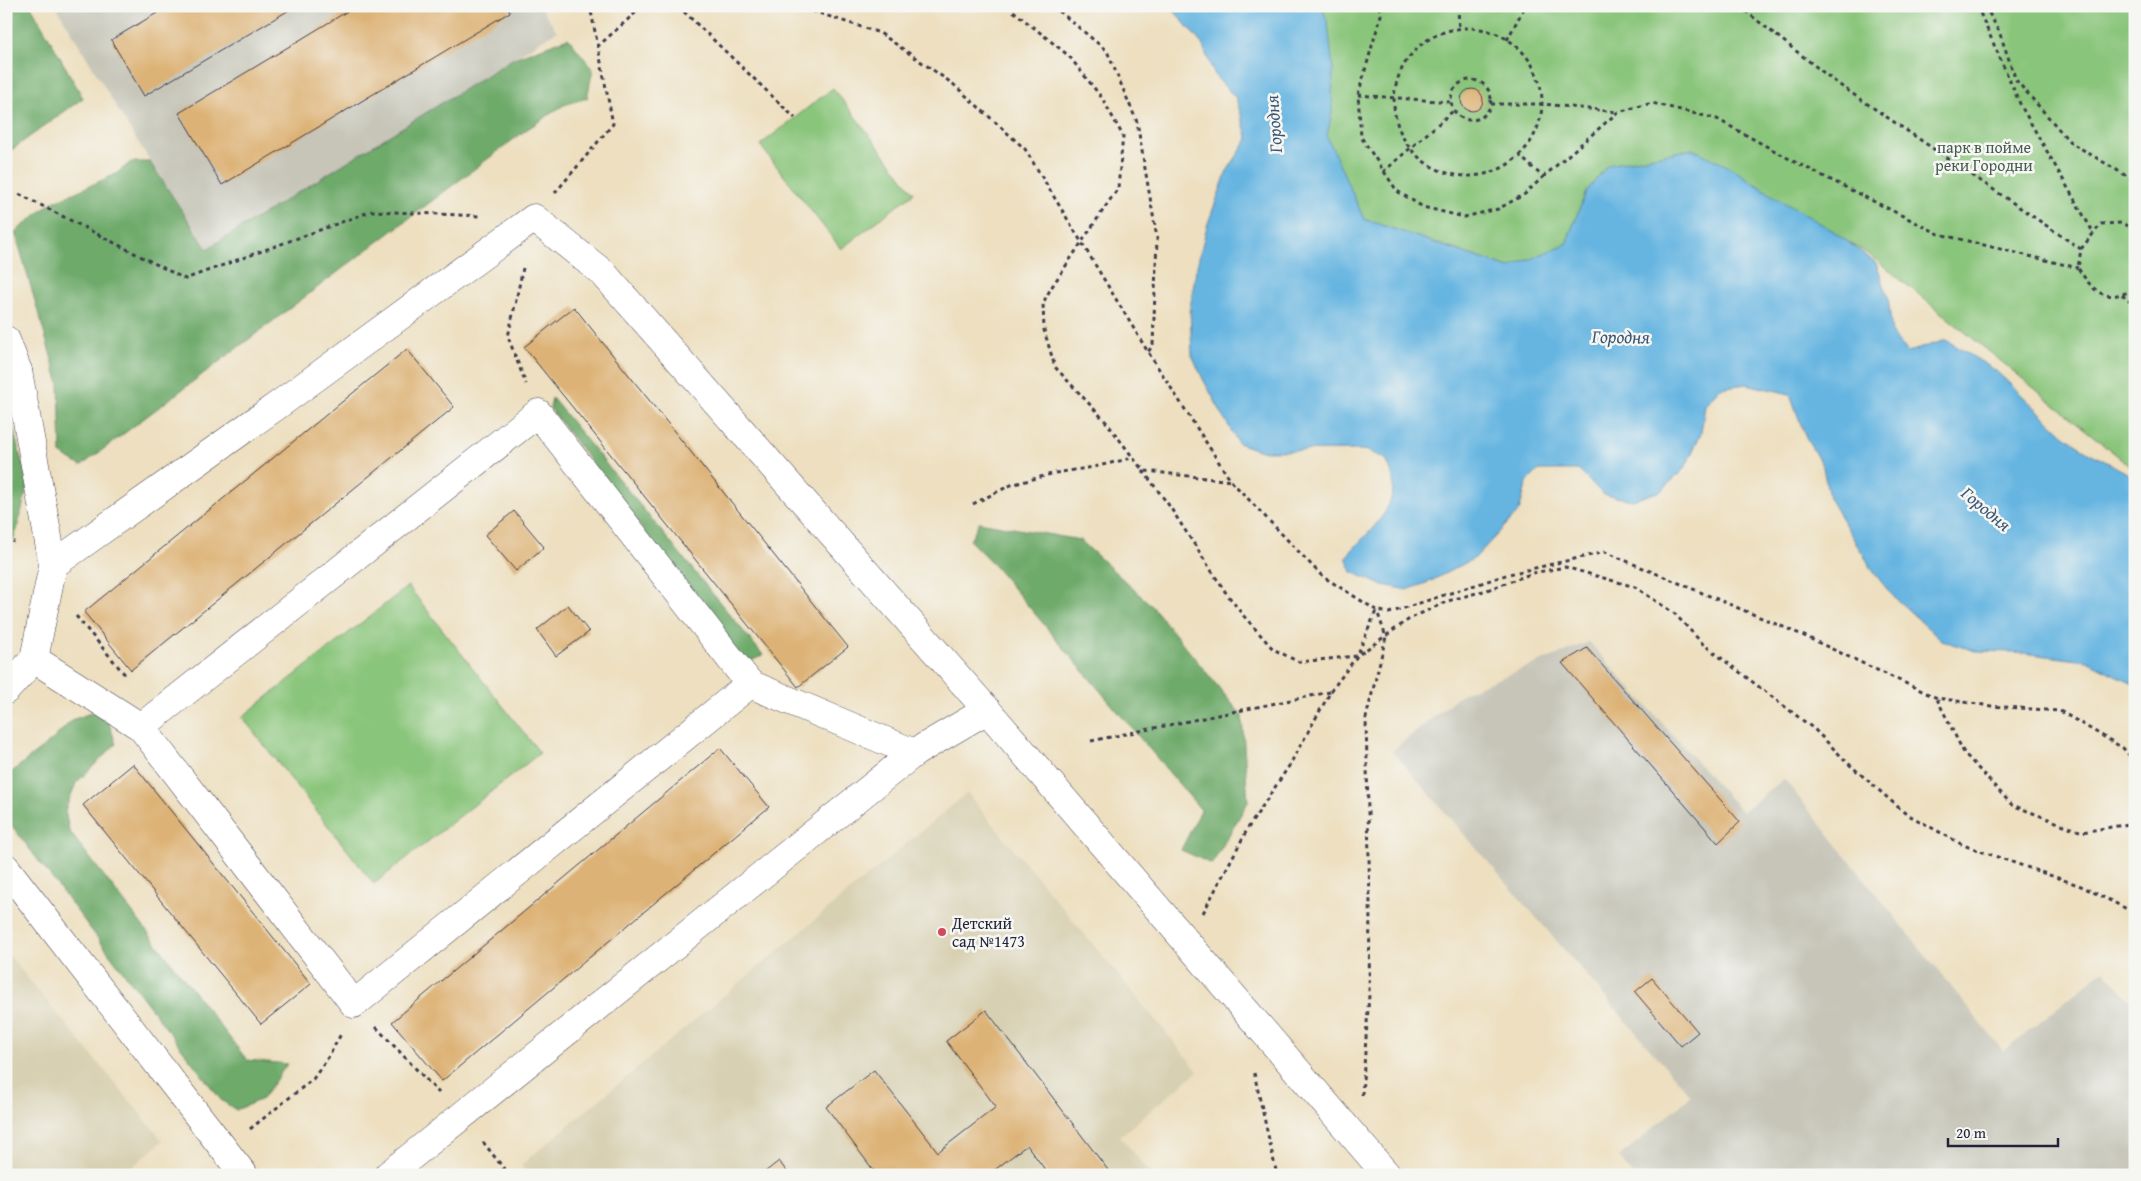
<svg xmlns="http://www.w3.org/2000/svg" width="2141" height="1181" font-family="'Gentium Book Plus',serif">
<rect width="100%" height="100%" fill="#f6f6f2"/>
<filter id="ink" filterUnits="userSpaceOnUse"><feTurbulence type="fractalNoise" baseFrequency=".02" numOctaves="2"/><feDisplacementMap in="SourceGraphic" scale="10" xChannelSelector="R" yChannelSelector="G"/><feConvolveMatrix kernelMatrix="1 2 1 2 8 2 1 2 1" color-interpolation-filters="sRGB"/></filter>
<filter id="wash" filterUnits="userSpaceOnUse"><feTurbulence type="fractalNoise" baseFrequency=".0096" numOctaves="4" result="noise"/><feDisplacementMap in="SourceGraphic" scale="20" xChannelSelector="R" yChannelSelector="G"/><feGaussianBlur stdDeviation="1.12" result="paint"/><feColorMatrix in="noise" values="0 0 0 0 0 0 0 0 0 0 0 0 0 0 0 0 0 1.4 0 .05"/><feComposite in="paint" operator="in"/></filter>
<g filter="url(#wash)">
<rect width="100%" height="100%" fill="#eddfbf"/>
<g fill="#d8d0b2">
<polygon points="967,793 1198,1071 1120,1136 1152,1175 529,1175 521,1165"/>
<polygon points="6,952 163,1141 122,1175 6,1175"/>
</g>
<g fill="#c6c5b8">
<polygon points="56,6 540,6 557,31 207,249 129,128"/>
<polygon points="1589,642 1742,812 1784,779 2003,1051 2104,970 2135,1006 2135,1175 1632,1175 1619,1157 1691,1096 1392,751 1463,693"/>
</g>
<g fill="#89c57a" stroke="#56745a">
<polygon points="1320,6 2135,6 2135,470 1870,255 1693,149 1608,165 1586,192 1566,244 1509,268 1364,219 1326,136"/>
<polygon points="833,88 914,193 841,249 760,145"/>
<polygon points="408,586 540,753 374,884 242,717"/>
</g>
<g fill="#6eaa6a" stroke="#486652">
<polygon points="6,6 31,6 83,98 6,154"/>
<polygon points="568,38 593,69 587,98 564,105 526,130 81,466 61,454 59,384 15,232 51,203 116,174 131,162 150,162 207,249 514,58"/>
<polygon points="552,398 763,655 745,664 550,408"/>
<polygon points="6,413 9,414 28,484 17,530 6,556"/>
<polygon points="979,522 1080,540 1152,606 1242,716 1248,802 1212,864 1181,850 1201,810 991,562 970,541"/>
<polygon points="93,712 109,723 116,744 76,783 65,810 69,831 247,1060 287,1064 262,1099 236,1110 221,1100 6,818 6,783 9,774 52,740 72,720"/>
</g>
<path fill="#66b5e1" stroke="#446c8e" d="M 1170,6 L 1322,6 L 1328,24 L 1333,68 L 1332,113 L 1327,136 L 1364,219 L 1509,268 L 1566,244 L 1586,192 L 1608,165 L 1693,149 L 1733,169 L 1778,199 L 1832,230 L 1876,263 L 1888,296 L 1892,334 L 1908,352 L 1946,340 L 1995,370 L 2063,434 L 2088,452 L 2127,473 L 2135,484 L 2135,685 L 2087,661 L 2014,652 L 1975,651 L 1941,640 L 1892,595 L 1875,574 L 1829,498 L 1823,467 L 1806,438 L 1790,394 L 1746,384 L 1720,388 L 1705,405 L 1701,433 L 1685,468 L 1661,491 L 1633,500 L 1604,495 L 1578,470 L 1539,470 L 1527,482 L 1519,511 L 1475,558 L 1429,582 L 1407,590 L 1379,584 L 1352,572 L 1346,557 C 1366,533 1397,512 1393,478 C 1392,472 1388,465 1386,459 L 1365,450 L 1261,451 L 1238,443 L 1203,379 L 1192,355 L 1190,309 L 1196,270 L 1207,226 L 1227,171 L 1248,139 L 1236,98 L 1215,76 L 1202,44 Z"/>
<g id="blocks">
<g fill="#ddb276">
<polygon points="169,6 296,6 144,96 111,40"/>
<polygon points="356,6 507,6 510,12 222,185 179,113"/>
<circle cx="1472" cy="100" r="11"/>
<polygon points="574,307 848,647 798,687 524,347"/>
<polygon points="407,349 454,407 131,670 84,612"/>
<polygon points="514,511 544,547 516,571 485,535"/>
<polygon points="568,605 589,632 556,656 537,630"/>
<polygon points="1587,648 1740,822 1718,843 1562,663"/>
<polygon points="720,748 769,807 442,1081 392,1022"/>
<polygon points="133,764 311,984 261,1024 83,805"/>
<polygon points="1652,978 1698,1032 1681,1046 1635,992"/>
<polygon points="986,1010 1108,1170 1102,1175 1049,1175 1027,1145 988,1175 877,1175 826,1107 874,1070 938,1152 996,1107 946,1041"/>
<polygon points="779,1161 789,1175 761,1175"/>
</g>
</g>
</g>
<g filter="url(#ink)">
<use href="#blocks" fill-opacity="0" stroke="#403e4f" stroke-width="1"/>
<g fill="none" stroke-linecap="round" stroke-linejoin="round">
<g stroke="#403e4f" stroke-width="29">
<g id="minor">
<polyline points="6,340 18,371 6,373"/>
<polyline points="18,371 53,565 285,400 534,218 603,273 987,710 1387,1175"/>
<polyline points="34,659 141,727 354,1004 750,684 914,753"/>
<polyline points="6,690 34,659 53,565"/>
<polyline points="141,727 538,413 750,684"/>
<polyline points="6,868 244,1175"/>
<polyline points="388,1175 914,753 987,710"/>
</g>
</g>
<g stroke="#403e4f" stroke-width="3" stroke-dasharray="4 4" stroke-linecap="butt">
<polyline points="678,6 795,118"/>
<polyline points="797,6 880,33 953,84 1025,149 1148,352 1231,481 1322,576 1376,610 1389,613 1509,574 1605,552 1800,634 1937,698 1991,706 2060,711 2123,748 2135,762"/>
<polyline points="1007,6 1069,56 1102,98 1123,136 1118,188 1051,288 1043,303 1044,330 1055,367 1107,423 1168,504 1224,590 1242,614 1273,649 1299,662 1357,656 1411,618 1448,601 1487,590 1533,573 1565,567 1635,587 1675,614 1703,644 1814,729 1850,765 1905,813 1963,845 2081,886 2135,913"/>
<polyline points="1053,6 1107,51 1137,122 1157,238 1153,345 1148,352"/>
<polyline points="1379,6 1381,15 1358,95 1361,137 1397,191 1423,207 1464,217 1498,209 1525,194 1543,177 1520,156"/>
<polyline points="1458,6 1459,28"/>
<polyline points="1739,6 1838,84 2081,249"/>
<polyline points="1977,6 2021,106 2093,232"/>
<polyline points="1985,6 1999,31 2016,80 2070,142 2135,181"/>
<circle cx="1468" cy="102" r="74"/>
<polyline points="1507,40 1525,6"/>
<polyline points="597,47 643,6"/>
<circle cx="1471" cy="100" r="20"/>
<polyline points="1358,95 1450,102"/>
<polyline points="1491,104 1543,104 1617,112"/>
<polyline points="1383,172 1453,111"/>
<polyline points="1543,177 1618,112 1652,103 1717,119 1795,162 1939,234 2078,268"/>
<polyline points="555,193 613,124 590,6"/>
<polyline points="19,194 185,279 372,211 481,216"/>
<path d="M 2135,230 L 2123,223 L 2101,224 L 2081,249 L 2078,268 C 2095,294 2105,303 2135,289"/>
<polyline points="523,268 508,337 526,384"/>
<polyline points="2122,295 2135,306"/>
<polyline points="1140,465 1146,471 1231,481"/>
<polyline points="973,504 1011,485 1055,473 1094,467 1132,458"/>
<polyline points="6,537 14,542"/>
<polyline points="76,616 127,677"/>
<polyline points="1937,699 1964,753 2012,805 2082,832 2135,823"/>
<polyline points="1091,741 1330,692"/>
<polyline points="1203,913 1248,828 1289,766 1331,691 1357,656 1376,611"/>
<polyline points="376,1027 439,1093"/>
<polyline points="1254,1073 1277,1175"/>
<polyline points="1362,1095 1369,995 1370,905 1366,718 1386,637 1377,611"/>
<polyline points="250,1129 313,1079 329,1056 341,1034"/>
<polyline points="483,1142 509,1175"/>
</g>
<use href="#minor" stroke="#fff" stroke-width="28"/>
</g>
</g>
<circle fill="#d1495b" stroke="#f6f6f2" stroke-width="2" cx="942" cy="932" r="5"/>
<g text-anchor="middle" stroke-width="5" stroke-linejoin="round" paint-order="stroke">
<g font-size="16" fill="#465b51" stroke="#f6f6f2">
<text x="1984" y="153">парк в пойме<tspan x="1984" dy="18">реки Городни</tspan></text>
</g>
<g font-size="16" fill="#22223b" stroke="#f6f6f2" text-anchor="start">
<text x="952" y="929">Детский<tspan x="952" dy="18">сад №1473</tspan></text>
</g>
<g font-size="18" font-style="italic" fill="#3a5575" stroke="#f6f6f2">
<text transform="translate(1274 124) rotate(-94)" y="6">Городня</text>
<text transform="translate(1621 337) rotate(1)" y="6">Городня</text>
<text transform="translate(1986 509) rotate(40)" y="6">Городня</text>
</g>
</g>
<rect width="2141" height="1181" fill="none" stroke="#f6f6f2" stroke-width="25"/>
<path d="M1948 1138v8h110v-8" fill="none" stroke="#22223b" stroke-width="2.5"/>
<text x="1956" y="1138" font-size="15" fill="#22223b" stroke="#f6f6f2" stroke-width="4" paint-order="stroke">20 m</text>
</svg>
